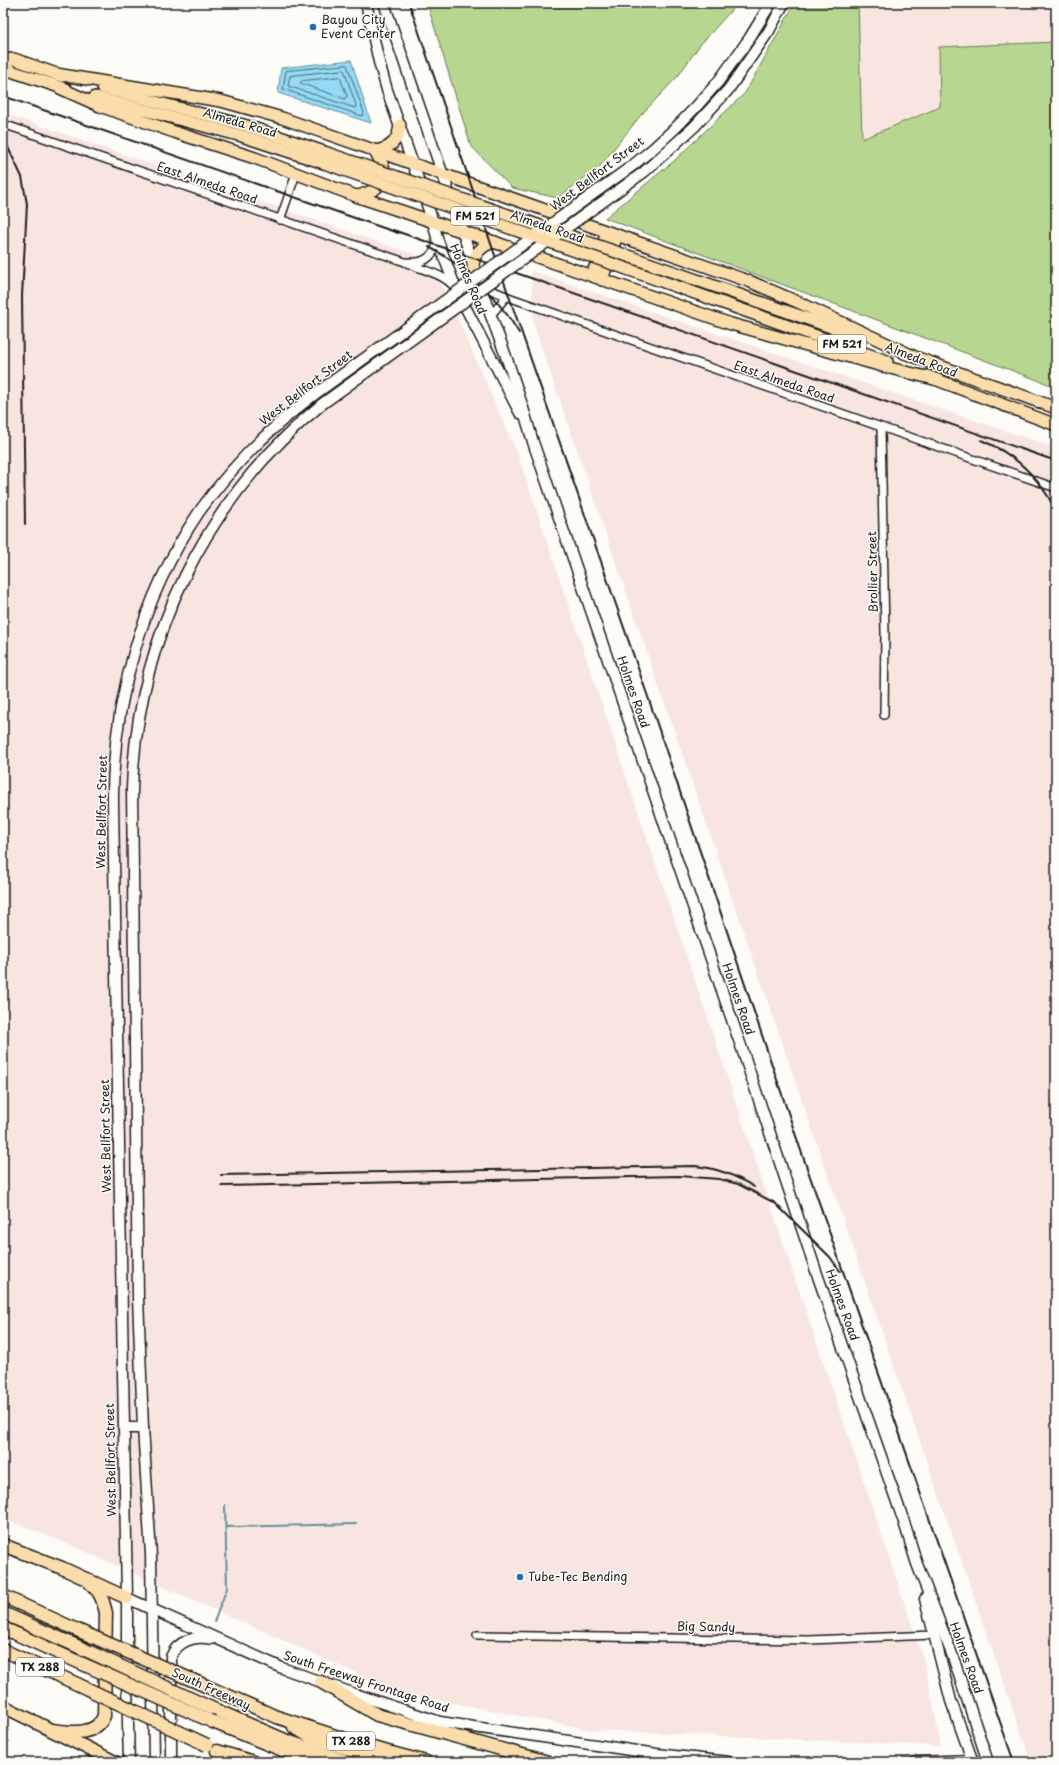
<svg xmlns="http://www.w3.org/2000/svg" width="1059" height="1765" font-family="'Playpen Sans',sans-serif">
<rect width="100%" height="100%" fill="#fdfcf7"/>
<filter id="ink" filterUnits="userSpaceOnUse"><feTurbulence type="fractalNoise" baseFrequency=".025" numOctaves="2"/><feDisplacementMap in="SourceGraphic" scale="8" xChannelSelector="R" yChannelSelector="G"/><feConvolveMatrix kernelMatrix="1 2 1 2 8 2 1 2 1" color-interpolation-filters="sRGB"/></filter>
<g filter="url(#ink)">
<g fill="#f8e5e0">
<polygon points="1056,3 1056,43 940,107 862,139 857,4"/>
<polygon points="3,113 428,259 462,328 519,458 925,1664 941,1746 592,1730 401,1693 54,1538 3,1519"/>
<polygon points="531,271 1056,448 1056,1762 1031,1762 533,323"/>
</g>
<g fill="#b7d790" stroke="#6a7a56">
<polygon points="427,3 738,3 700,45 678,76 641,115 600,166 558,198 512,188 471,146"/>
<polygon points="795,3 858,3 862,139 940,107 939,47 1056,42 1056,387 605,218 675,160 745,93"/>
</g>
<polygon fill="#93daf4" stroke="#638e9e" points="351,60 371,123 278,93 281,68"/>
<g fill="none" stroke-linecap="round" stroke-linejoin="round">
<g stroke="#4c6872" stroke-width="1">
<polygon points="347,65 364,113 362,116 283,89 286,71"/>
<polygon points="344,70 356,105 355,108 288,86 290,76"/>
<polygon points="340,77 347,96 345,99 300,83 302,81"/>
</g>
<g stroke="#638e9e" stroke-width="2">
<polyline points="226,1527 356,1524"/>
<polyline points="214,1622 227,1588 225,1505"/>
</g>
<g stroke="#1c1c1c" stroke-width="10">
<g id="street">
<path d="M 3,124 L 405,262 C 421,270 443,273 454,287"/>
<polyline points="280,220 296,174"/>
<path d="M 409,262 C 425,264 434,256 438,241"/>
<polyline points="481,286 511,298 1056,488"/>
<polyline points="491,315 506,297"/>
<polyline points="881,428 885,633 884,715"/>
<polyline points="477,1635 809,1640 934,1635"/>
</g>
</g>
<g stroke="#1c1c1c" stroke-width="13">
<g id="secondary">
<polyline points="366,3 379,62 387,90 433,222 438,241 456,289 520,413"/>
<path d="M 384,3 L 471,257 C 476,278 484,296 491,316 C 507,357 521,399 533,442 L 741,1046 L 816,1271 L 904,1522 L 917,1564 L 953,1657 L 988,1762"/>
<polyline points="718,82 749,39 771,3"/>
<polyline points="728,90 769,31 784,3"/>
<polyline points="124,1428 143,1428"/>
<polyline points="127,1598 282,1668 355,1694 440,1722 657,1754 729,1762"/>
<polyline points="925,1599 951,1701 973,1762"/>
<path d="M 129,1762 L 127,1685 L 127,1598 L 113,803 C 112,702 142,597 199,512 C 231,467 271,427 315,394"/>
<path d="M 154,1762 L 151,1555 L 143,1428 L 138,1297 L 132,789 C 137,638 205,500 322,404"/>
<path d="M 171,1762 L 171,1657 C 177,1641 195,1635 211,1639"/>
<polyline points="916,1762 972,1760 975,1762"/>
</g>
</g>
<g stroke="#1c1c1c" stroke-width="14">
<g id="primary">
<polyline points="3,60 14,59 62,76"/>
<polyline points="3,64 11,71 66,89"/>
<polyline points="56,74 221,101 282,118 751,282 800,303 911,355"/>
<polyline points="60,88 100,106 177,133 255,158 356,196 491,241 731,324 886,367 934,379"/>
<polyline points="103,88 247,126 327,153"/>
<polyline points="95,97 242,136 324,163"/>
<path d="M 374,151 C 391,149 398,141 400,125"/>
<path d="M 357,196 C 385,189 393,175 374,151"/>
<polyline points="631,257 854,335"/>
<path d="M 473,267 C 473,255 482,244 495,242"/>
<polyline points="627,269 887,361"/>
<polyline points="592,276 607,232"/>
<polyline points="602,280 617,235"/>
<polyline points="904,353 1056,408"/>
<polyline points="927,376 1056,425"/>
</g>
</g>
<g stroke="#1c1c1c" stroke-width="15">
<g id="highway">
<polyline points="3,1545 62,1568 127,1598"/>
<polyline points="3,1596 77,1630"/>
<polyline points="3,1613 79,1647"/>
<polyline points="3,1628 76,1661"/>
<polyline points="3,1650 77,1684"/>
<polyline points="321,1682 377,1715 548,1762"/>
<polyline points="206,1686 277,1717 369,1747 426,1762"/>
<polyline points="3,1706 115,1762"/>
<polyline points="211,1708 287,1741 347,1762"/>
<polyline points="213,1722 312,1762"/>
<polyline points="294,1727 312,1738 390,1762"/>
<path d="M 52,1730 C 71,1732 95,1737 104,1716 L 106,1613 C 102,1595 99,1591 86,1579"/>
<polyline points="217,1751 253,1762"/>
</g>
</g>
<use href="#street" stroke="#fdfcf7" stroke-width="7"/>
<use href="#secondary" stroke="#fdfcf7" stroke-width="10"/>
<use href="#primary" stroke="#fbddab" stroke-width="11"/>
<use href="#highway" stroke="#fbddab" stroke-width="12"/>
<g stroke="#1c1c1c" stroke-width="2">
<polyline points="409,3 501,273 648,697 799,1145 1014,1762"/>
<polyline points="3,96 398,233"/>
<polyline points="3,137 22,177 27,204 22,296 25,524"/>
<polyline points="393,230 1056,461"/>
<path d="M 429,247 C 465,266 498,297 519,333"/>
<path d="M 981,440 C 1015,454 1040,478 1056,511"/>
<path d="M 221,1175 L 695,1166 C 717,1168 735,1175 754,1187"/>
<polyline points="221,1186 679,1176 719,1179 738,1184 775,1203 830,1257 840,1271"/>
</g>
<g stroke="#1c1c1c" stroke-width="13" stroke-linecap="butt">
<g id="secondary-bridge">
<path d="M 315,394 L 632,166 C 664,141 692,113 718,82"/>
<polyline points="322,404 644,172 694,127 728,90"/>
</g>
</g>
<g stroke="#1c1c1c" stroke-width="14" stroke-linecap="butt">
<g id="primary-bridge">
<polyline points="327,153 631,257"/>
<polyline points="324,163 627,269"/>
</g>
</g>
<g stroke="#1c1c1c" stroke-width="15" stroke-linecap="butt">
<g id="highway-bridge">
<polyline points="77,1630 206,1686"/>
<polyline points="79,1647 211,1708"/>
<polyline points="76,1661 213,1722"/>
<polyline points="77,1684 207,1745"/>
</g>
</g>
<use href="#secondary-bridge" stroke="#fdfcf7" stroke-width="10"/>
<use href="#primary-bridge" stroke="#fbddab" stroke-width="11"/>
<use href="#highway-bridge" stroke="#fbddab" stroke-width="12"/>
</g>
</g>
<g fill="#1f6fb2" stroke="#fdfcf7" stroke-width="1.5">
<circle cx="313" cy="27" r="4"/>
<circle cx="520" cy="1577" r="4"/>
</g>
<g text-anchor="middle" stroke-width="3" stroke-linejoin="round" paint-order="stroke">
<g fill="#fdfcf7" stroke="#605f5e" stroke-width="1">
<rect x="451" y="207" width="48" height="18" rx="3"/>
<rect x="818" y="335" width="48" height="18" rx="3"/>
<rect x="16" y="1658" width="48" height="18" rx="3"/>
<rect x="327" y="1732" width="48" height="18" rx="3"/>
</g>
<g font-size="11" font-weight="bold" fill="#1c1c1c">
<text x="475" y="220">FM 521</text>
<text x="842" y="348">FM 521</text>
<text x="40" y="1671">TX 288</text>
<text x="351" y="1745">TX 288</text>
</g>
<g font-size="12" fill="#1c1c1c" stroke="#fdfcf7" text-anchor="start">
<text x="321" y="24">Bayou City<tspan x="321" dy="14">Event Center</tspan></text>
<text x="528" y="1581">Tube-Tec Bending</text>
</g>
<g font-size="12" fill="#1c1c1c" stroke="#fdfcf7">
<text transform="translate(240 123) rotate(16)" y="4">Almeda Road</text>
<text transform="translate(597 174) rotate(-37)" y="4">West Bellfort Street</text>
<text transform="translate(207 183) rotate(19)" y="4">East Almeda Road</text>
<text transform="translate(547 227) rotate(19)" y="4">Almeda Road</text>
<text transform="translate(468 279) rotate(67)" y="4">Holmes Road</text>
<text transform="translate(921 360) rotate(21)" y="4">Almeda Road</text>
<text transform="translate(784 382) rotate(19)" y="4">East Almeda Road</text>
<text transform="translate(306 388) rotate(-38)" y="4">West Bellfort Street</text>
<text transform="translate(873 572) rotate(-91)" y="4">Brollier Street</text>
<text transform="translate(633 692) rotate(71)" y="4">Holmes Road</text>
<text transform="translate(102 812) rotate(-89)" y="4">West Bellfort Street</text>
<text transform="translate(738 999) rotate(71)" y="4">Holmes Road</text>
<text transform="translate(106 1136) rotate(-91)" y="4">West Bellfort Street</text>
<text transform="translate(842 1305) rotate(70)" y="4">Holmes Road</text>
<text transform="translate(111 1460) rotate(-91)" y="4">West Bellfort Street</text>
<text transform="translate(706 1627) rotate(1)" y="4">Big Sandy</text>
<text transform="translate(966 1658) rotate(70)" y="4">Holmes Road</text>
<text transform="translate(366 1682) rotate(18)" y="4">South Freeway Frontage Road</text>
<text transform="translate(211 1689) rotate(24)" y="4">South Freeway</text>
</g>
</g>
<rect width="1059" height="1765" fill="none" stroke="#fdfcf7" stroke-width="16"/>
<rect x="8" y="8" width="1043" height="1749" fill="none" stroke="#1c1c1c" stroke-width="1.5" filter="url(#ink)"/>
</svg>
